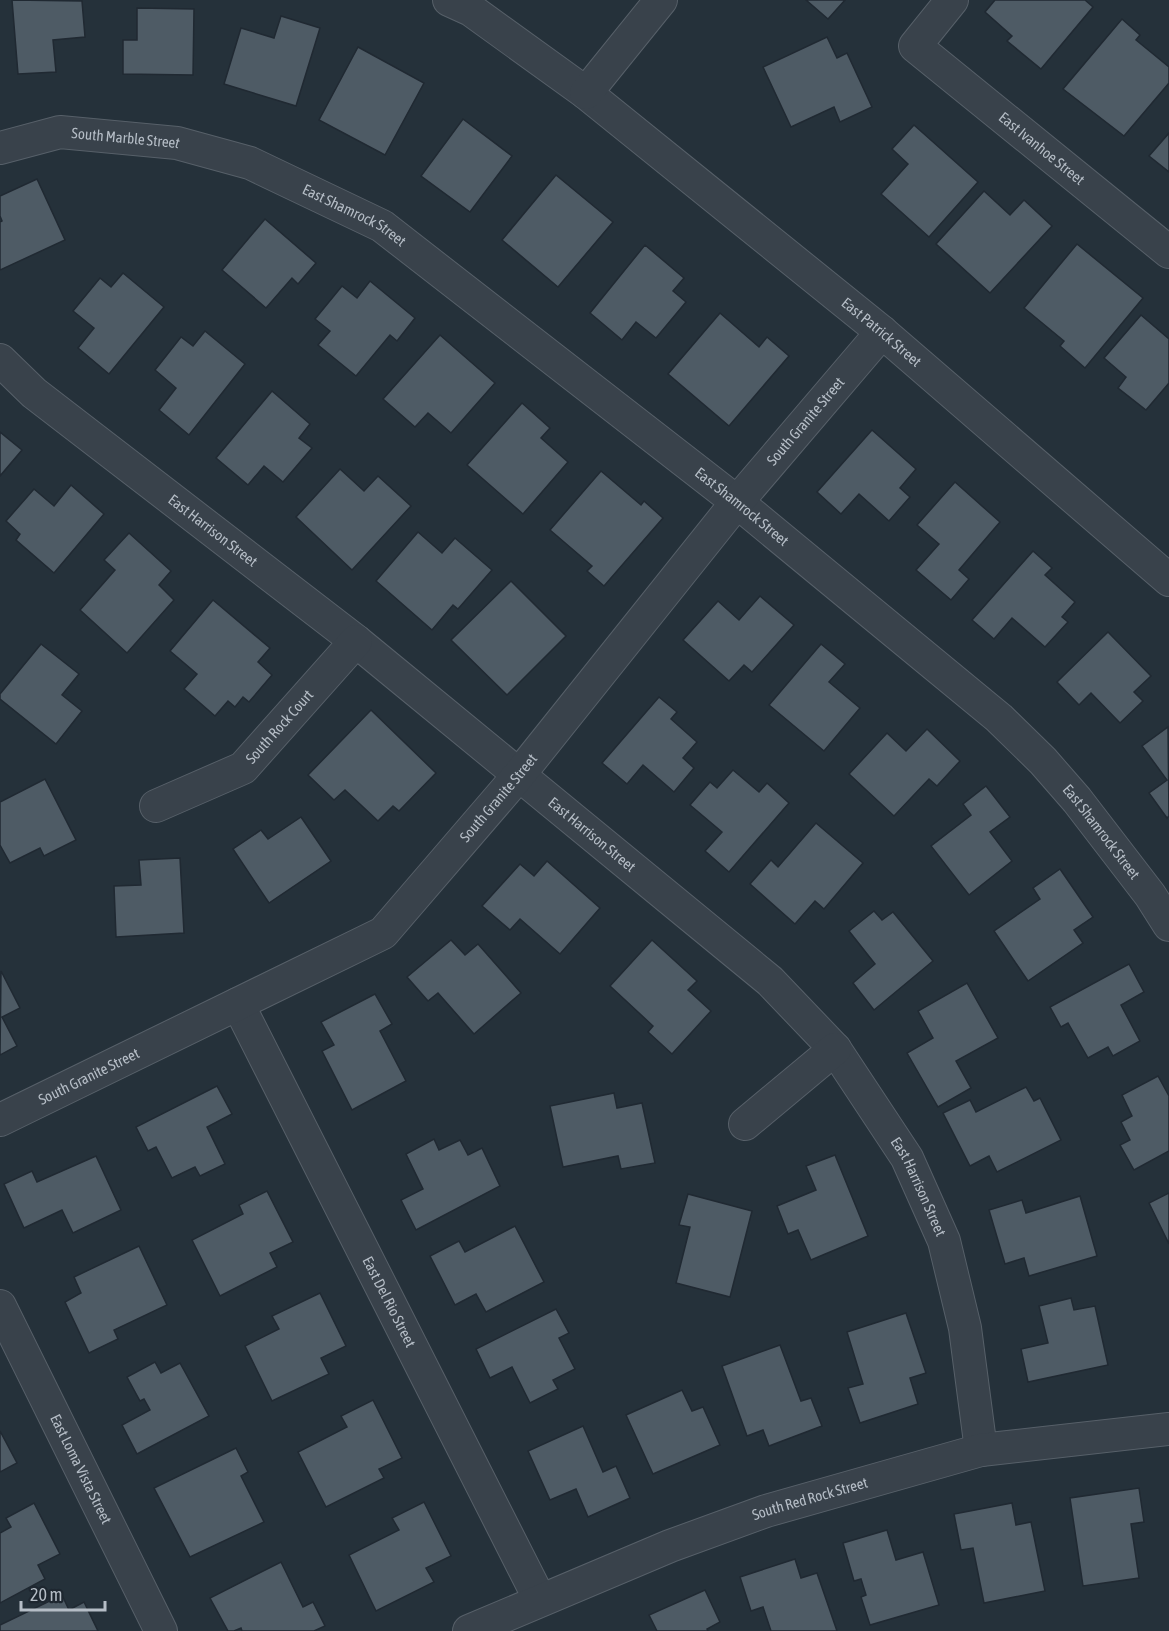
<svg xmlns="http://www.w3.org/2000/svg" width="1169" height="1631" font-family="'Asap Condensed',sans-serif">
<rect width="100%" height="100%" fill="#25313a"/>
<g fill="#4e5b65" stroke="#202932" stroke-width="1.5">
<polygon points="12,0 82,1 85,37 53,40 56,72 18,74"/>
<polygon points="806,0 845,0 828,19"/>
<polygon points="995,0 1085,0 1093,7 1041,69 1007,41 1012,36 985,12"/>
<polygon points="137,8 194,9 193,75 123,74 123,40 137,40"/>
<polygon points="281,16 320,28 296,106 224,84 241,28 274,38"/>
<polygon points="1122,19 1140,35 1136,40 1169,67 1169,83 1124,136 1063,89"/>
<polygon points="827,37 837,58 847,53 872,107 840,122 834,107 791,127 763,67"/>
<polygon points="358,47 424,83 385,155 319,120"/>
<polygon points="463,119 512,156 470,212 421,176"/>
<polygon points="914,125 978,182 929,237 881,194 908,164 892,149"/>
<polygon points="1169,133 1169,172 1149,156"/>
<polygon points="556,175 613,222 558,287 502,240"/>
<polygon points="37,179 65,240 0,270 0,222 2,221 0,216 0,196"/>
<polygon points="984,191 1010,215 1024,200 1052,226 990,293 936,244"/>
<polygon points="265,219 316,263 298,284 292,278 266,308 222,270"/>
<polygon points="1077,244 1143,298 1085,368 1060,346 1064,341 1024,308"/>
<polygon points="645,245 684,278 673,291 686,302 656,338 636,322 622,340 590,313"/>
<polygon points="123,273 164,307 109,374 78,348 94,328 73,311 100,278 111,287"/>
<polygon points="370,281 415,318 397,341 390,335 356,376 318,345 330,331 315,319 342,286 357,298"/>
<polygon points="720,313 759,347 767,337 789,356 729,426 668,374"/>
<polygon points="1141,315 1169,339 1169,383 1146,410 1118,388 1126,377 1104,358"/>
<polygon points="205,331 245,364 189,435 159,410 176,388 155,370 181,337 193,346"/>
<polygon points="440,335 495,383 451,433 428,413 415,427 383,399"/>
<polygon points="272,391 310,424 299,438 312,448 283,482 264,466 248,485 216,458"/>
<polygon points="522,403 550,428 541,438 568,462 523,514 467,465"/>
<polygon points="872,430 916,469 900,488 910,497 889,521 859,494 841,514 817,492"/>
<polygon points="0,432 22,450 0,476"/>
<polygon points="340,469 364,491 378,476 411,506 352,570 296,517"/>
<polygon points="601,471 641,505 644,501 663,518 604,586 587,571 592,566 550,530"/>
<polygon points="955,482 1000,522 959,570 969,579 951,600 916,570 939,544 917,525"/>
<polygon points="71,485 104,514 54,573 16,540 20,534 6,521 34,489 54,506"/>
<polygon points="418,532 442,553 455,538 492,570 458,609 453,605 432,630 376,581"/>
<polygon points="129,533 171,571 159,585 174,600 127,653 80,610 115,570 104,560"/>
<polygon points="1033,551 1052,568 1045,575 1075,602 1062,617 1068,622 1045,647 1012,618 994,639 972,620"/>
<polygon points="511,581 566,636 507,695 451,640"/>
<polygon points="760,596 794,625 752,672 744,665 729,681 683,640 718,601 739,620"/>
<polygon points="213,600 270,648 258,662 272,675 249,702 243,697 235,707 228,701 215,716 184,689 197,674 170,651"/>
<polygon points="1108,632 1151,676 1134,692 1143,701 1120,723 1091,693 1079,705 1057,682"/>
<polygon points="41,644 79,674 62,695 82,711 56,744 0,699 0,694"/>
<polygon points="821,644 845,664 829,682 860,708 824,751 769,705"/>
<polygon points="659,697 677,712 671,719 697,742 683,758 694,768 674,792 643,765 627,784 602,763"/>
<polygon points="371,710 436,773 399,811 393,806 378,821 345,790 334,800 308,775"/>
<polygon points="1168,727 1169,816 1167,818 1149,793 1167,780 1142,746"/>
<polygon points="927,729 960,761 937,786 929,779 894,816 849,774 887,733 906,751"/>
<polygon points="733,770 759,792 767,783 789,803 729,872 705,851 722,832 690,805 710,782 717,788"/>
<polygon points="45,779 76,840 44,856 40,848 10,863 0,845 0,802"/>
<polygon points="986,786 1010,817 990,832 1012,861 969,895 931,846 971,815 963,804"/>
<polygon points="301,817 331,861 269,903 233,849 261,830 268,839"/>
<polygon points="816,823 863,863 824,909 815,901 795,924 750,884 771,860 778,867"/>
<polygon points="180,858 184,933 116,937 114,886 141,885 139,860"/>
<polygon points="547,861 600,908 560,954 520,919 510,930 482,906 520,864 534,876"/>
<polygon points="1060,869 1093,917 1074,930 1083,943 1028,981 994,931 1040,899 1033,888"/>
<polygon points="874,911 882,920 893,912 933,961 874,1010 853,983 875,964 849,931"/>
<polygon points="451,940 465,955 478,944 521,993 474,1034 438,993 428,1001 407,977"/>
<polygon points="652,940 697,981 688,990 711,1011 672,1054 648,1032 653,1026 610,986"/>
<polygon points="1129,964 1144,992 1121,1005 1140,1041 1113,1056 1108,1047 1088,1058 1068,1023 1061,1027 1050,1007"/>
<polygon points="1,971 20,1008 2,1017 17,1046 0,1055"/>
<polygon points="967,983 998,1038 956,1061 971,1088 938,1107 907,1053 933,1038 918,1011"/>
<polygon points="375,994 392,1024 380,1031 406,1081 352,1110 322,1051 334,1045 321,1022"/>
<polygon points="1158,1076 1169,1096 1169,1151 1134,1170 1120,1145 1130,1140 1121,1122 1132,1116 1122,1095"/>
<polygon points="217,1086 232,1114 207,1127 225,1164 200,1176 195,1167 172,1178 156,1147 148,1151 136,1127"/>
<polygon points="1026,1087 1034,1101 1040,1098 1061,1140 997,1172 989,1156 970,1166 943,1113 970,1100 976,1112"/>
<polygon points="614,1093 617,1108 642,1103 655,1163 621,1169 618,1156 563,1167 550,1106"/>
<polygon points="434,1139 439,1150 460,1140 468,1155 482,1148 500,1186 416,1230 401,1200 423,1189 406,1154"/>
<polygon points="835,1155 868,1236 811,1260 798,1230 788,1234 777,1206 816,1190 806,1166"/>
<polygon points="96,1156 121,1210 73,1233 62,1210 24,1228 4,1184 32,1171 37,1182"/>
<polygon points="267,1191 293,1242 270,1253 277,1267 220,1296 192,1240 243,1214 239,1205"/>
<polygon points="1169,1193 1169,1244 1149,1203"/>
<polygon points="688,1194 752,1211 730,1297 676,1283 690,1227 679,1225"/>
<polygon points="1080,1196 1097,1256 1029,1276 1024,1258 1005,1264 989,1210 1022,1200 1026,1213"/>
<polygon points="515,1226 544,1282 486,1312 476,1294 455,1305 430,1256 459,1241 465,1252"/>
<polygon points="139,1246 167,1305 114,1330 118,1339 89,1353 65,1302 81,1293 74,1277"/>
<polygon points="320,1293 346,1346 321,1358 329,1374 272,1401 245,1346 279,1329 272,1316"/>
<polygon points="1071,1298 1074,1310 1095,1306 1108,1365 1028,1382 1021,1349 1048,1343 1039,1306"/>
<polygon points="556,1309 569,1333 559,1338 575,1369 553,1380 558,1389 530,1403 512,1367 490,1378 476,1349"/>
<polygon points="906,1313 926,1373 910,1378 918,1404 860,1423 848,1388 863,1384 847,1332"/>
<polygon points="780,1345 801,1401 811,1398 822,1426 769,1446 763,1430 747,1436 722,1366"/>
<polygon points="155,1362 161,1373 180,1363 209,1416 137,1454 122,1425 150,1410 144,1399 140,1401 127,1377"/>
<polygon points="682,1390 692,1411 703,1407 720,1445 653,1474 626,1415"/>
<polygon points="373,1400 402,1458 379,1469 384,1478 326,1507 298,1452 347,1427 341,1416"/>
<polygon points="583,1426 603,1472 616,1466 630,1498 588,1517 576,1489 550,1500 528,1451"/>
<polygon points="0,1431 17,1463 0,1472"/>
<polygon points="236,1448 248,1472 241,1476 264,1522 190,1557 154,1488"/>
<polygon points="1139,1488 1144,1522 1131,1524 1139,1578 1083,1586 1070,1498"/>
<polygon points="424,1502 451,1556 426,1568 434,1582 376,1611 349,1555 399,1530 392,1518"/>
<polygon points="34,1503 60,1554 38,1565 45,1579 0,1603 0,1533 11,1527 6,1518"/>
<polygon points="1012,1503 1016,1525 1031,1522 1045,1591 984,1603 973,1548 961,1550 954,1514"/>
<polygon points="887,1530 896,1560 923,1552 939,1605 870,1625 861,1597 866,1595 861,1579 854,1581 843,1543"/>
<polygon points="795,1559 801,1578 817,1573 837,1631 771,1631 763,1607 751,1611 740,1577"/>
<polygon points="281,1562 303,1607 313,1602 325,1626 314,1631 242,1631 241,1628 234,1631 228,1631 210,1598"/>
<polygon points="705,1590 720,1622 707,1629 708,1631 657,1631 649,1615"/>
<polygon points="62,1595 69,1610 84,1602 98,1631 0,1631 0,1625"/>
</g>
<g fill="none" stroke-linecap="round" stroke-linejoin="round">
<g stroke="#576069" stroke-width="34">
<g id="minor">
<path id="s1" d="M 449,0 L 471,10 L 586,93 L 882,332 L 1169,580"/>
<path id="s2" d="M 952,0 L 915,46 L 1169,252"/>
<polyline points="586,93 661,0"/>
<path id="s3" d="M 0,148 L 60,132 L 177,143 L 250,163 L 382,226 L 737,502 L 999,718 L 1043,761 L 1077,800 L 1150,895 L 1169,925"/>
<path id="s4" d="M 0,360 L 34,393 L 356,641 L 770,981 L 835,1049 L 907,1158 L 944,1241 L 965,1328 L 981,1450"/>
<path id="s5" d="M 156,806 L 243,768 L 356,641"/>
<path id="s6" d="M 238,1004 L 540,1600"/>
<path id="s7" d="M 0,1120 L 383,933 L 518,776 L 737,502 L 882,332"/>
<polyline points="745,1124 835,1049"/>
<path id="s8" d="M 0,1306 L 161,1631"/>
<path id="s9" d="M 469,1631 L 670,1546 L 766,1511 L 981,1450 L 1169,1429"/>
</g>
</g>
<use href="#minor" stroke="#39424b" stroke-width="32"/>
</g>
<g text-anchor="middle" stroke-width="4.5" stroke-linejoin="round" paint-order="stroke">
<g font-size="15" fill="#b5bdc6" stroke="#1e2730">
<text dy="5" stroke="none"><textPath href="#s3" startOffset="128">South Marble Street</textPath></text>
<text dy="5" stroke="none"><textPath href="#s2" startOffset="222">East Ivanhoe Street</textPath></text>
<text dy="5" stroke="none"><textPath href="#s3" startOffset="372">East Shamrock Street</textPath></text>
<text dy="5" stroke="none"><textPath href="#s1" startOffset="546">East Patrick Street</textPath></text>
<text dy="5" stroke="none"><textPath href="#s7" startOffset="1090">South Granite Street</textPath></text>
<text dy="5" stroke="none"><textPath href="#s3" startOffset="858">East Shamrock Street</textPath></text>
<text dy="5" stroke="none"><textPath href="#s4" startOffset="273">East Harrison Street</textPath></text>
<text dy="5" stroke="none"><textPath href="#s5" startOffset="150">South Rock Court</textPath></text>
<text dy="5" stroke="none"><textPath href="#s7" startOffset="604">South Granite Street</textPath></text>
<text dy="5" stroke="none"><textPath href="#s3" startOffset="1344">East Shamrock Street</textPath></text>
<text dy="5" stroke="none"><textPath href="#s4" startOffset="759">East Harrison Street</textPath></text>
<text dy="5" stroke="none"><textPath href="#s7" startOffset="99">South Granite Street</textPath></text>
<text dy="5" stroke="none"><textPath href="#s4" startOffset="1245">East Harrison Street</textPath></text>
<text dy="5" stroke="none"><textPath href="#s6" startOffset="334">East Del Rio Street</textPath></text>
<text dy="5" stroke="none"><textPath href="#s8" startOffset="182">East Loma Vista Street</textPath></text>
<text dy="5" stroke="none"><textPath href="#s9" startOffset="366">South Red Rock Street</textPath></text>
</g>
</g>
<path d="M21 1601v9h84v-9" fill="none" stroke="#b5bdc6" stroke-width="3"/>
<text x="30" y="1601" font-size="18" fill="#b5bdc6" stroke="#1e2730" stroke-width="4.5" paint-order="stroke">20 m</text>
</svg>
